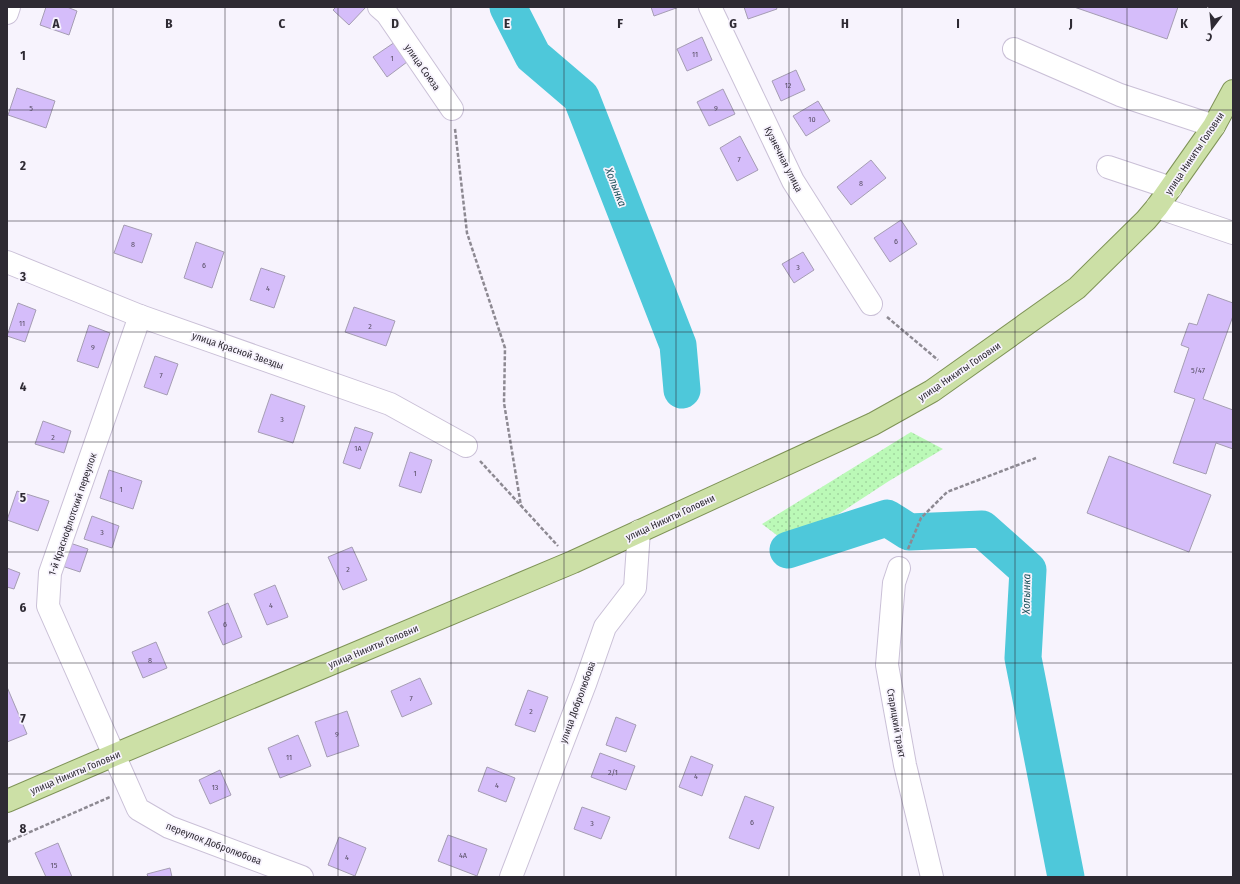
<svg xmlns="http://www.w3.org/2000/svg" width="1240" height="884" font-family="'Fira Sans Condensed',sans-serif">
<defs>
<pattern id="grass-dots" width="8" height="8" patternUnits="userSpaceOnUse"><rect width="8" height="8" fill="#bbf9b7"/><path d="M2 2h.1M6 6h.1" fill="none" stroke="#a1d69e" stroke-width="1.8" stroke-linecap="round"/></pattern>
</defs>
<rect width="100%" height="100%" fill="#f7f3fd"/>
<polygon fill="url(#grass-dots)" points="911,432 943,449 889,481 811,532 782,539 762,524"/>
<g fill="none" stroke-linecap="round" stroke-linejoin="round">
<g stroke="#4ec8da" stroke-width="37">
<polyline points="508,7 533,56 581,97 678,345 682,390"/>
<polyline points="788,550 887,518 909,532 982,529 1028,570 1023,658 1066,877"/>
</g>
</g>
<g fill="#d5bdfa" stroke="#a59db3">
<polygon points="46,7 67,7 77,11 69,35 40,25"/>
<polygon points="336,7 366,7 349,25 333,10"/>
<polygon points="651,7 679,7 654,16"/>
<polygon points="744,7 776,7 777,9 748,19"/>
<polygon points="1074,7 1178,7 1167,39"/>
<polygon points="702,37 712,60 687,71 677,49"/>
<polygon points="398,40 411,59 387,77 373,57"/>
<polygon points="796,70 805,90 781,101 772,81"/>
<polygon points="17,88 55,101 46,128 8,115"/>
<polygon points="723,89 735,114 709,126 697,102"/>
<polygon points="818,101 830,121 806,136 793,116"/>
<polygon points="740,136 758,170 737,181 720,148"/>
<polygon points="871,160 886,178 851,205 837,187"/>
<polygon points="901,220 917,244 890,262 874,238"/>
<polygon points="124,225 152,234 142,263 114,253"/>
<polygon points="196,242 224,252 212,288 184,278"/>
<polygon points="803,252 814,270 794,283 782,264"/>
<polygon points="261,268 285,276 274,308 250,300"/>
<polygon points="1208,294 1233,303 1233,316 1203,399 1233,410 1233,449 1216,443 1206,474 1173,463 1195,399 1174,392 1189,348 1181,345 1189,323 1197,325"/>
<polygon points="18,303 36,310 25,342 7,336"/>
<polygon points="354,307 395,321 386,346 345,332"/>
<polygon points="89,325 110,333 98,368 77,361"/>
<polygon points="155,356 178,364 167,395 144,387"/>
<polygon points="271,394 305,406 293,443 258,432"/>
<polygon points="43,421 71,431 64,453 35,444"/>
<polygon points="355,427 373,433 360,469 343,463"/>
<polygon points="410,452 432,460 421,493 399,486"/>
<polygon points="1109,456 1211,495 1189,552 1087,513"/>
<polygon points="109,470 142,481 133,509 100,498"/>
<polygon points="17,491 49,501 38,531 7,520"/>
<polygon points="92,516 119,526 112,548 84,539"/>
<polygon points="70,543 88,549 80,572 62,566"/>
<polygon points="352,547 367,580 343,590 328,557"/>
<polygon points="7,568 20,573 14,589 7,587"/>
<polygon points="275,585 288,617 267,625 254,594"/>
<polygon points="228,603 242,637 223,645 208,612"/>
<polygon points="156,642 167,668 143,678 132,652"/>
<polygon points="420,678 432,704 402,717 391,691"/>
<polygon points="7,687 27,734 7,742"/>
<polygon points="528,690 548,697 535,732 515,725"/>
<polygon points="347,711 359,746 327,757 315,722"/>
<polygon points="616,717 636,725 626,752 606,745"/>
<polygon points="298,735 311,766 280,778 268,748"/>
<polygon points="600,753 635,766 626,790 591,777"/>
<polygon points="691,756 713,765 702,796 679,787"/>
<polygon points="487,767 515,778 506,802 478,791"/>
<polygon points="220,770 231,795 210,804 199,780"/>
<polygon points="745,796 774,807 759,849 729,838"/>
<polygon points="582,807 610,817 601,839 574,829"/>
<polygon points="448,835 487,849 477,876 438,861"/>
<polygon points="339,837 366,848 355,876 328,865"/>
<polygon points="58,843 72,877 46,877 35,853"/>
<polygon points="170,868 172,877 148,877 147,874"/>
</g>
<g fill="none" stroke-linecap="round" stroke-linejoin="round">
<g stroke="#cac0d7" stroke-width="24">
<g id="minor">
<polyline points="379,7 387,14 452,109"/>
<polyline points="710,7 793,181 871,304"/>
<polyline points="7,13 9,7"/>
<polyline points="1014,49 1120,95 1214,126"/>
<polyline points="1108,167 1171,188"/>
<polyline points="1157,207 1233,233"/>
<polyline points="7,262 140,316 390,404 466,446"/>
<polyline points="140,316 50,573 48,606 138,809 169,827 302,877"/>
<polyline points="899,568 894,583 887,665 905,765 932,877"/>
<polyline points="511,877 585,684 605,627 635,588 639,531"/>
</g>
</g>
<g stroke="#7f9357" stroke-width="24">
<polyline id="major" points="7,801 114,755 573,562 873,424 932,391 1077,288 1146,220 1157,207 1214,126 1233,91"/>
</g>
<g stroke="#8d8992" stroke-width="2.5" stroke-dasharray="4 2" stroke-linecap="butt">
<polyline points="455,129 467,233 505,348 504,403 521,506"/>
<polyline points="887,317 938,360"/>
<polyline points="480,461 558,546"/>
<polyline points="908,549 921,518 947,492 1036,458"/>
<polyline points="7,842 110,797"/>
</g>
<use href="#minor" stroke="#fff" stroke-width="22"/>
<use href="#major" stroke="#cce0a6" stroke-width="22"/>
</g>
<path fill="none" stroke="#2e2a33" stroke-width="1" stroke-opacity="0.55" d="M 113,7 L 113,877M 225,7 L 225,877M 338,7 L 338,877M 451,7 L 451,877M 564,7 L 564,877M 676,7 L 676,877M 789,7 L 789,877M 902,7 L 902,877M 1015,7 L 1015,877M 1127,7 L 1127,877M 7,110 L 1233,110M 7,221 L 1233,221M 7,332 L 1233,332M 7,442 L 1233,442M 7,552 L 1233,552M 7,663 L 1233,663M 7,774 L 1233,774"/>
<g text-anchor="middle" stroke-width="3.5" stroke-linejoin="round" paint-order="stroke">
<g font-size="8" fill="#584f65">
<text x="695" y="57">11</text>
<text x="392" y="61">1</text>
<text x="788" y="88">12</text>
<text x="31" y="111">5</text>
<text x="716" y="111">9</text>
<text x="812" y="122">10</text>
<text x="739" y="162">7</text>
<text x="861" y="186">8</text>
<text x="896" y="244">6</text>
<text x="133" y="247">8</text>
<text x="204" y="268">6</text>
<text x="798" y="270">3</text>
<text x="268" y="291">4</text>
<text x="22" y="326">11</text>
<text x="370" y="329">2</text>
<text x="93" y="350">9</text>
<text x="1198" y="373">5/47</text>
<text x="161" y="378">7</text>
<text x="282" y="422">3</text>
<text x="53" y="440">2</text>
<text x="358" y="451">1А</text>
<text x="415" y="476">1</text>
<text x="121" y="492">1</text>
<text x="102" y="535">3</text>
<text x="348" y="572">2</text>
<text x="271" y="608">4</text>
<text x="225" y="627">6</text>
<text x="150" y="663">8</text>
<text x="411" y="701">7</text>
<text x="531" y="714">2</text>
<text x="337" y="737">9</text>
<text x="289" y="760">11</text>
<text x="613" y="775">2/1</text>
<text x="696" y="779">4</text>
<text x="497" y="788">4</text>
<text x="215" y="790">13</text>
<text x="752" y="825">6</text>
<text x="592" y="826">3</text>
<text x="463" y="858">4А</text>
<text x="347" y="860">4</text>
<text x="54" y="868">15</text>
</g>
<g font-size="10" fill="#2e2a33" stroke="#f7f3fd">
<text transform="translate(423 67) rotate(55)" y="4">улица Союза</text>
<text transform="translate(1194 153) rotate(-56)" y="4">улица Никиты Головни</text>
<text transform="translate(784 159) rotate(63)" y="4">Кузнечная улица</text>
<text transform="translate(238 350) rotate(19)" y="4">улица Красной Звезды</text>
<text transform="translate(959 371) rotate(-34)" y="4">улица Никиты Головни</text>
<text transform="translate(72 514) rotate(-71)" y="4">1-й Краснофлотский переулок</text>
<text transform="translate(670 517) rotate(-25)" y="4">улица Никиты Головни</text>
<text transform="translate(373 646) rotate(-23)" y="4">улица Никиты Головни</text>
<text transform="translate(577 702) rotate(-70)" y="4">улица Добролюбова</text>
<text transform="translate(897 723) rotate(80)" y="4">Старицкий тракт</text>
<text transform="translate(75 772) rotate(-23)" y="4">улица Никиты Головни</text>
<text transform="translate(214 843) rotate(21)" y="4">переулок Добролюбова</text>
</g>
<g font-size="11" font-style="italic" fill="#1b4f57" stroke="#f7f3fd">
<text transform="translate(616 187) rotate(69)" y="4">Холынка</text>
<text transform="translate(1026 594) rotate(-89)" y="4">Холынка</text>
</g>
</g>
<g font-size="13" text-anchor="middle" font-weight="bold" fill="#2e2a33" stroke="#f7f3fd" stroke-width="3.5" stroke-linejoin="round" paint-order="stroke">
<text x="56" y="28">A</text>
<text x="169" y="28">B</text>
<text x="282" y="28">C</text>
<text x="395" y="28">D</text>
<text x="507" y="28">E</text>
<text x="620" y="28">F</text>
<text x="733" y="28">G</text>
<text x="845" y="28">H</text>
<text x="958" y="28">I</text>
<text x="1071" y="28">J</text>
<text x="1184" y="28">K</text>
<text x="23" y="60">1</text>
<text x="23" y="170">2</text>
<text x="23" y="281">3</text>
<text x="23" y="391">4</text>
<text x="23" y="502">5</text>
<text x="23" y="612">6</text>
<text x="23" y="723">7</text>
<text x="23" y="833">8</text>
</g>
<rect width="1240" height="884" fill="none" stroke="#2e2a33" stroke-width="16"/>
<g transform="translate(1212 28) rotate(196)" stroke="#f7f3fd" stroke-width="3" paint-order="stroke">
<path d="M0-3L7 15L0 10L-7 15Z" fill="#2e2a33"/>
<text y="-6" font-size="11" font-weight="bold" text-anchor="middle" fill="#2e2a33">С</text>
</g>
</svg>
